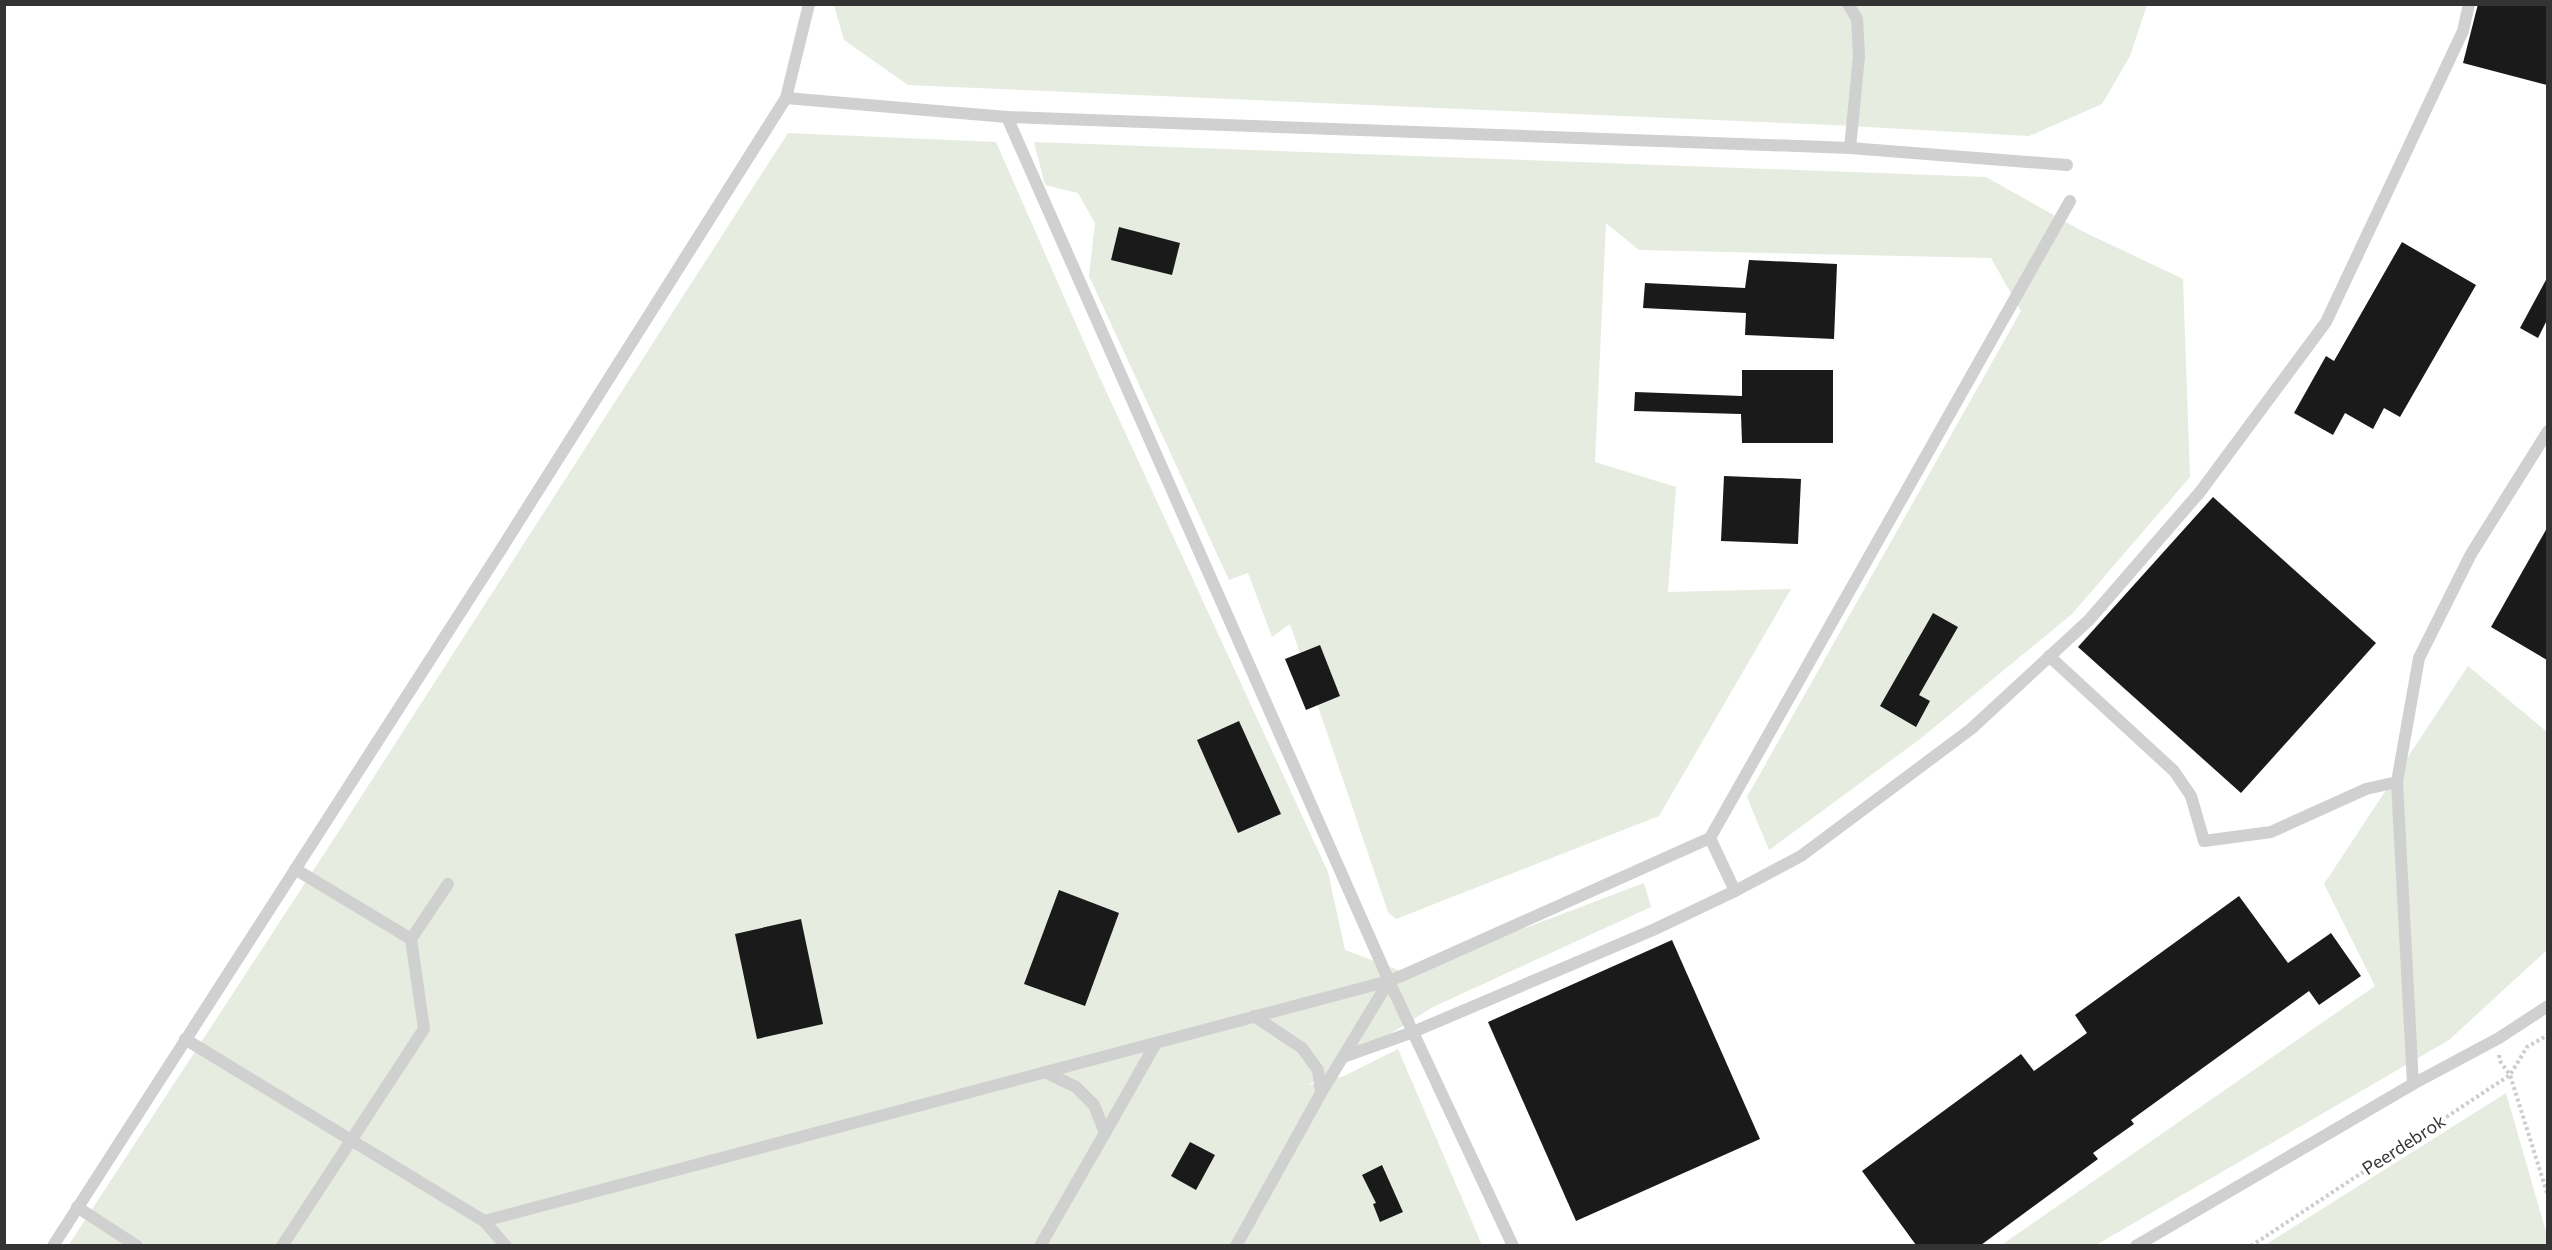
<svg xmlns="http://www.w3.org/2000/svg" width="2552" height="1250" font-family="Commissioner,sans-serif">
<rect width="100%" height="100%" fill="#fff"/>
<g fill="#e6ecdf">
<polygon points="834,5 2147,5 2130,56 2102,104 2029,136 1832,125 908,85 844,40"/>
<polygon points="788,133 996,142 1094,365 1328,872 1345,950 1406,973 1644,883 1651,907 1433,1007 1308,1085 1344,1076 1398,1049 1482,1245 68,1246 339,831"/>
<polygon points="1034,142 1986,177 2082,231 2183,279 2190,477 2072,614 1920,739 1769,850 1747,797 2021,311 1991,258 1639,250 1606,223 1595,462 1676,487 1668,592 1791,589 1659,816 1396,919 1388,912 1290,624 1272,637 1248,573 1229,580 1089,276 1095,223 1078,193 1045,185"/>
<polygon points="2468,666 2547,732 2547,950 2449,1040 2096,1245 2000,1246 2375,986 2324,884"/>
<polygon points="2506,1093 2547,1235 2547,1245 2265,1245"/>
</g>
<g fill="#1a1a1a">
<polygon points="2478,4 2547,4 2547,85 2463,63"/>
<polygon points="1119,227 1180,243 1172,275 1111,260"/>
<polygon points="2402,242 2476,285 2400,417 2384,408 2373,429 2345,413 2333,435 2294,413 2326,356 2334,361"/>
<polygon points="1749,260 1837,264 1834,339 1745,335 1746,313 1643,308 1645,283 1745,288"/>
<polygon points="2547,278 2547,320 2538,338 2520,328"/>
<polygon points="1742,370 1833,370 1833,443 1742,443 1741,414 1634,411 1635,392 1742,396"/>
<polygon points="1724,476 1801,479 1798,544 1721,541"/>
<polygon points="2213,497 2376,643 2241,793 2078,647"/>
<polygon points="2547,528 2547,660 2491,627"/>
<polygon points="1933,613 1958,627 1919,695 1930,701 1916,727 1880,706"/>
<polygon points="1320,645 1340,696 1306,710 1285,659"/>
<polygon points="1239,721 1281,814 1238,833 1197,740"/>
<polygon points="1059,890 1119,913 1085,1006 1024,984"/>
<polygon points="2239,896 2288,963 2331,933 2361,976 2319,1005 2309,991 2131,1120 2134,1124 2093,1153 2098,1159 1981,1245 1916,1245 1862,1171 2021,1054 2034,1071 2087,1033 2075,1015"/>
<polygon points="801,919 823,1024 757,1039 735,934"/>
<polygon points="1672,940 1760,1139 1576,1221 1488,1022"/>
<polygon points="1190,1142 1215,1155 1196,1190 1171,1176"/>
<polygon points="1382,1165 1403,1212 1380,1222 1373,1204 1376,1203 1362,1175"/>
</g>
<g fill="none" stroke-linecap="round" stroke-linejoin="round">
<g stroke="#cdcdcd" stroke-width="4" stroke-dasharray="3 3" stroke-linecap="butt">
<polyline points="2499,1055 2500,1061 2510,1075 2548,1196"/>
<polyline points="2251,1246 2510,1075 2527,1047 2548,1035"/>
</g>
<g stroke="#d0d0d0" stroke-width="12">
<polyline points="1848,4 1857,19 1859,56 1850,148"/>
<polyline points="786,98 1007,117 1850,148 2067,165"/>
<polyline points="1007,117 1389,981 1513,1246"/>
<polyline points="2049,656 2174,771 2191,796 2204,841 2271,832 2366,789 2397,782"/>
<polyline points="1710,838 1735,891"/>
<polyline points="411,939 448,884"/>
<polyline points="185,1039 484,1221 1389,981 1406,974 1710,838 2070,201"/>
<polyline points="1343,1057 1413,1032 1653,930 1735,891 1801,856 1971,729 2089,620 2200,492 2326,322 2463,31 2469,4"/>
<polyline points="2413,1084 2397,782 2419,658 2471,554 2548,431"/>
<polyline points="1321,1093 1389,981"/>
<polyline points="1105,1133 1156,1043"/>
<polyline points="77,1207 137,1246"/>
<polyline points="484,1221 506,1246"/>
<polyline points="53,1246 500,551 786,98 809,4"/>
<polyline points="282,1246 424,1029 411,939 295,869"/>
<polyline points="1040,1246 1105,1133 1094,1105 1076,1087 1045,1072"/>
<polyline points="1236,1246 1321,1093 1318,1070 1302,1048 1254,1016"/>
<polyline points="2136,1246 2413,1084 2499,1038 2548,1006"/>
</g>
</g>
<g text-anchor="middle" stroke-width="6" stroke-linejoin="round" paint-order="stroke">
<g font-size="18" fill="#333" stroke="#fff">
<text transform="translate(2404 1145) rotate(-33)" y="6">Peerdebrok</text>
</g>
</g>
<rect width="2552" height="1250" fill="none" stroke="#333333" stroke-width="12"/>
</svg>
